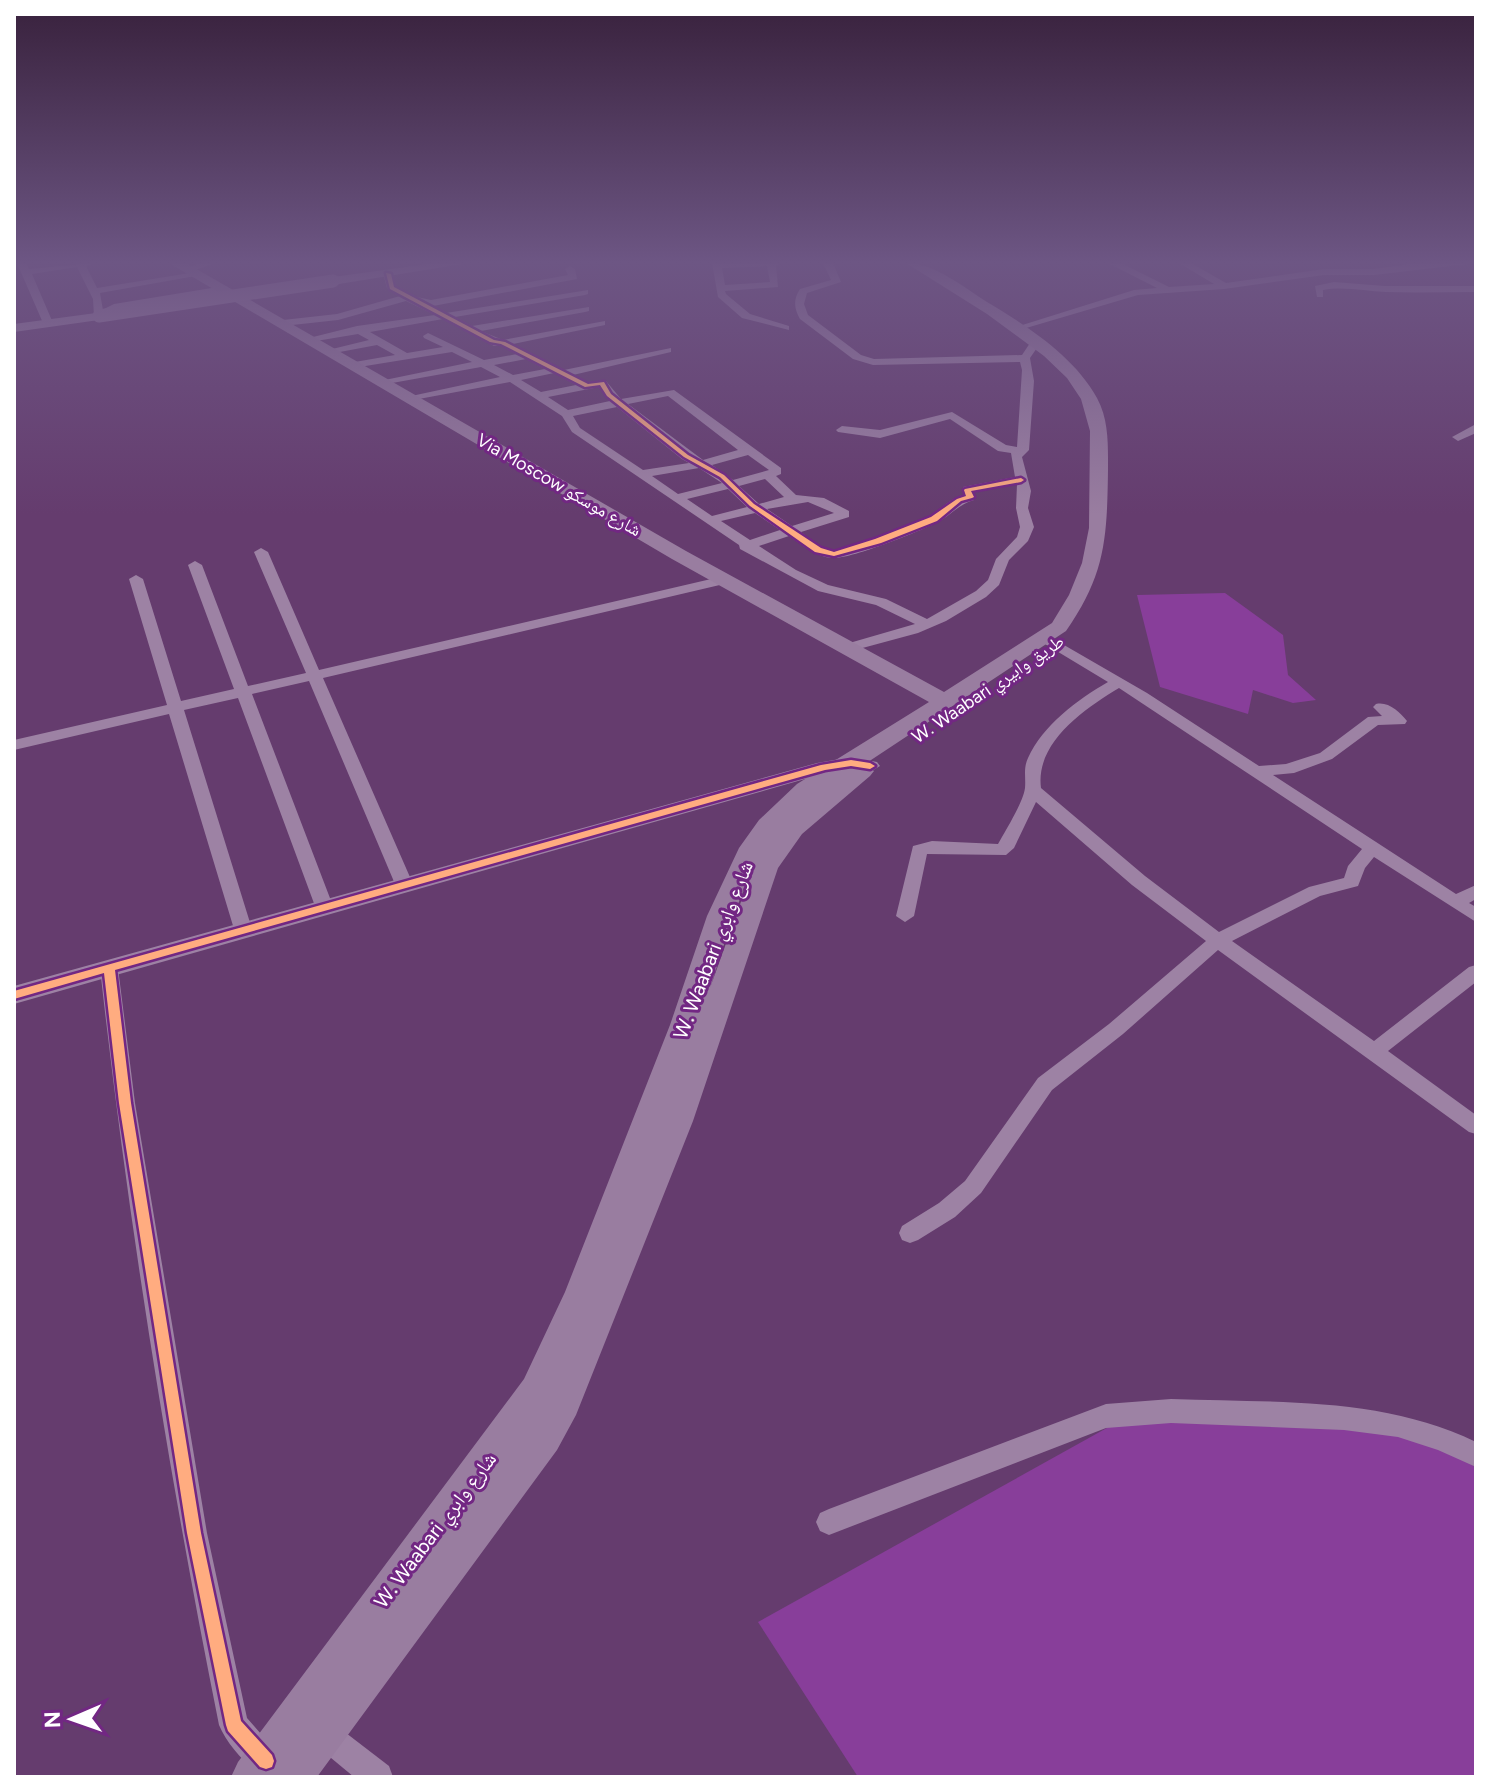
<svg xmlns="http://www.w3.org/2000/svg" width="1490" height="1791" font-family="Figtree,'Noto Naskh Arabic',sans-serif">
<rect width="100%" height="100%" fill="#653c6e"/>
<g fill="#883e9a">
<polygon points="1225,593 1283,635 1288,675 1316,700 1293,703 1253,690 1248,714 1160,687 1137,595"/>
<polygon points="1123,1419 1413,1431 1476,1467 1476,1777 858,1777 758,1622"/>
</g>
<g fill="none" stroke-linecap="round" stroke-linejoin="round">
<g fill="#9d82a4" fill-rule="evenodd">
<polygon points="17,263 27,263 29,269 94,263 86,266 97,288 196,272 201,275 100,293 104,316 99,319 94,316 93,299 77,267 32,274 53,323 48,326 43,323"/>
<polygon points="199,263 215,263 187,273 182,270"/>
<path d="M 712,263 L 780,263 L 776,266 L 778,287 L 725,291 L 726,294 L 750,314 L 789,326 L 789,330 L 742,318 L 718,297 ZM 767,266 L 770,282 L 725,285 L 722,268 Z"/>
<path d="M 823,263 L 833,263 L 841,282 L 807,293 L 804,304 L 808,315 L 861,355 L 874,359 L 1022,355 L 1032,340 L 1041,342 L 1030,358 L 1034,381 L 1029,450 L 1022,457 L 1031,491 L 1028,508 L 1034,527 L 1028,541 L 1009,560 L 999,585 L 986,597 L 946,621 L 918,633 L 844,653 L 837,649 L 839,646 L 915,624 L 876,605 L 818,591 L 740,549 L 739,545 L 572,432 L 562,416 L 510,382 L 408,401 L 402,398 L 500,377 L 481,367 L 381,385 L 375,382 L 472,362 L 452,352 L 353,368 L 349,367 L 349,363 L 395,355 L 377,345 L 329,354 L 324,351 L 369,340 L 358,334 L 310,342 L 305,339 L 357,326 L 435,315 L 406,301 L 338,320 L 283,326 L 278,323 L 283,320 L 337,314 L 400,296 L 387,288 L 383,274 L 388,271 L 393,274 L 396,286 L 417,297 L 431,300 L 568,275 L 565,269 L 570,266 L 575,269 L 577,279 L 433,306 L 446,313 L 588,290 L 588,294 L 585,295 L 455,317 L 472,326 L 589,307 L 589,311 L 585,312 L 481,331 L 503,340 L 605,321 L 605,325 L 513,344 L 564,370 L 671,348 L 671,352 L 573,375 L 588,382 L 606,381 L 621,399 L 674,390 L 781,468 L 781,474 L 776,476 L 796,495 L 824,498 L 849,511 L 849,517 L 801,532 C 810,539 822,550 834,550 C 853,549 914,525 931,515 C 942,508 950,499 963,495 L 963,487 L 1015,477 L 1011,453 L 998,451 L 950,419 L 880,438 L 838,432 L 836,430 L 842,426 L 880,430 L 952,412 L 1006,445 L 1017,447 L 1022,370 L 1020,362 L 873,365 L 853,359 L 800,319 C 794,308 793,300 800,289 L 831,280 ZM 443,319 L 494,346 L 502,346 L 517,354 L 484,360 L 428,333 L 423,336 L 424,338 L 443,347 L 407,353 L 370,332 ZM 526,359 L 545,369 L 513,375 L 494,365 ZM 554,373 L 576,385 L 541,392 L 521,380 ZM 599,387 L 610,401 L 568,410 L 548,397 ZM 668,396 L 738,450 L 703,460 L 628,404 ZM 617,407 L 682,459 L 689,463 L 643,470 L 580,428 L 573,416 ZM 748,455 L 769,470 L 733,480 L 712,465 ZM 699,468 L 722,483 L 678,494 L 652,476 ZM 765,479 L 784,497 L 759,504 L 739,486 ZM 1017,484 L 1016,508 L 1020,527 L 1017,537 L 996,559 L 988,580 L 976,591 L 927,619 L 886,599 L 828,585 L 796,570 L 759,546 L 789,536 C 802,545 816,557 833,558 C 851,559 921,531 938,522 C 951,515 959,504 974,500 L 974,492 ZM 728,489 L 747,507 L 712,516 L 687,499 ZM 808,502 L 834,513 L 792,526 L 767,509 ZM 755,513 L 780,530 L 750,540 L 721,521 Z"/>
<polygon points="1108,263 1121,263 1169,287 1214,284 1179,263 1191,263 1226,283 1324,269 1374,269 1417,263 1476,263 1374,275 1324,275 1224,289 1138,295 1013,332 1013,328 1134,290 1157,288"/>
<path d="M 1334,282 L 1385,286 L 1476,286 L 1476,292 C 1446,292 1416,293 1386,292 C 1365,291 1344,286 1323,290 L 1323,297 L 1317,297 L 1315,286 Z"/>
<polygon points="1476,424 1476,433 1458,441 1452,437"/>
<polygon points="261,548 268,552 319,670 724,576 731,580 724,584 323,678 413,884 404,890 395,884 309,681 252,694 333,906 324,912 315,906 238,698 184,710 252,929 243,935 234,929 169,714 14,750 14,740 167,705 129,579 136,575 143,579 181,701 234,689 188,565 195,561 202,565 248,686 306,673 254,552"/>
<path d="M 1045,634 L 1147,693 L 1259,766 L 1286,764 L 1320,753 L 1368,717 L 1382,716 L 1373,707 L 1376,704 C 1388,701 1400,712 1407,721 L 1405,724 L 1378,725 L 1332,759 L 1294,773 L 1273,775 L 1456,894 L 1476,885 L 1476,899 L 1469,903 L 1476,907 L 1476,922 L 1374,857 L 1365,868 L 1358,886 L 1320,896 L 1232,941 L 1374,1041 L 1469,967 L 1476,965 L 1476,982 L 1388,1051 L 1476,1115 L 1476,1134 L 1469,1132 L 1218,950 L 1123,1034 L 1052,1090 L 981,1193 L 955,1217 L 918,1240 L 910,1243 L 902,1240 L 899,1233 L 902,1226 L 939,1203 L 965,1181 L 1038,1078 L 1109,1024 L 1206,941 L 1132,885 L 1036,802 L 1014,848 L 1006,855 L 927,854 L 914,916 L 905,922 L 896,916 L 913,846 L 932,841 L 998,844 C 1005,831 1023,803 1025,788 C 1026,777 1023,769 1028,758 C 1043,725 1077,700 1108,682 L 1040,641 L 1038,638 ZM 1119,688 L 1362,849 L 1348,866 L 1344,878 L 1309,887 L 1219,932 L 1145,876 L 1041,788 C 1035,743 1084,709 1119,688 Z"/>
<path d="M 109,961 L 116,963 L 118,968 L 135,1103 L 207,1533 L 247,1718 L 276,1751 L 281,1761 L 276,1771 L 266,1776 C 247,1768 227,1744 219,1725 C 169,1475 128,1222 100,968 L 102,963 Z"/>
<path d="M 1171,1399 C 1274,1403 1381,1396 1476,1442 L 1476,1467 L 1438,1450 L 1398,1437 L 1344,1430 L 1171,1423 L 1106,1428 L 829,1535 L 820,1531 L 816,1522 L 820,1513 L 829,1509 L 1106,1404 Z"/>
<polygon points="323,1718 333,1723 389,1766 393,1777 354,1777 313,1743 308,1733 313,1723"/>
</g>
<g fill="#9d82a4" fill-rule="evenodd">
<polygon points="435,263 468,263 333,285 327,281 333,277"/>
<polygon points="224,286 228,287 228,293 117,311 99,320 14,332 14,324 96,313 114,304"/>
<polygon points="851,757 877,762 880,766 870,772 851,769 826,773 14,1004 14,986 817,763"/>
</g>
<path fill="#997da0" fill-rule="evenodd" d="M 169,263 L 186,263 L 686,551 L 944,692 L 1052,623 L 1069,595 L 1082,563 L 1089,528 L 1090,431 L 1081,399 L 1067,378 L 1044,356 L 987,314 L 906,263 C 935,263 963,287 987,302 C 1027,326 1074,356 1097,398 C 1109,420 1108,445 1108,470 C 1107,537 1106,574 1066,631 L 865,764 L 874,771 L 870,776 L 802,834 L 778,868 L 693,1121 L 576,1415 L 557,1450 L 317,1777 L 231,1777 L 238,1762 L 524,1379 L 565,1292 L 670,1025 L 707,916 L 739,848 L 759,820 L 797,784 L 929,702 L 672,559 ZM 752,871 L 710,988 L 733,916 Z"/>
<polyline stroke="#9d82a4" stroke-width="13" points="99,316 333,281"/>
<g stroke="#722783" stroke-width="5">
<g id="cycleway">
<polygon points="386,273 391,274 394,287 494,340 505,342 588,384 604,382 611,394 688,455 724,475 754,504 821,548 834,552 875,539 931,517 957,499 966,496 964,490 965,489 1021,478 1024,480 1021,482 971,491 974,497 972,498 961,501 937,521 881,543 834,556 815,552 750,506 720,477 684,457 607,396 600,385 585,387 501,344 490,342 390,289"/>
<polygon points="851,760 870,763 875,766 870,769 851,766 825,770 115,970 131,1103 201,1533 241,1721 272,1755 274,1761 272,1767 266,1769 260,1767 228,1731 226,1725 187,1533 119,1103 104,973 14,999 14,991 821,765"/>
</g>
</g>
<use href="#cycleway" fill="#ffac80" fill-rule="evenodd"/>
</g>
<linearGradient id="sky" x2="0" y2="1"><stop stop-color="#38213c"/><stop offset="0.51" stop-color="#6d5684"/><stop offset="1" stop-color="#6d5684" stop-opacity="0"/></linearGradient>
<rect width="1490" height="514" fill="url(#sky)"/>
<g text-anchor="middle" stroke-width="6" stroke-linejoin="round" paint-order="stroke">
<g font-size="18" fill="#fff" stroke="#722783">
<text transform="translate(559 485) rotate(30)" y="6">Via Moscow شارع موسكو</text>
<text transform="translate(988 689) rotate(-34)" y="6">W. Waabari طريق وابيري</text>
</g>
<g font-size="20" fill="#fff" stroke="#722783">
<text transform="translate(713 950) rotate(-69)" y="7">W. Waabari شارع وابري</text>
<text transform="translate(435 1530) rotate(-53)" y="7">W. Waabari شارع وابري</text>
</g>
</g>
<rect width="1490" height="1791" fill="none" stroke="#ffffff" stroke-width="32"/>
<g transform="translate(72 1719) rotate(268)" stroke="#722783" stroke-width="6" paint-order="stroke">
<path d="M0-6L14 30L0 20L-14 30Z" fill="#ffffff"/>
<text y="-12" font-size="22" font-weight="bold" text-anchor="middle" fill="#ffffff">N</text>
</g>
</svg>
